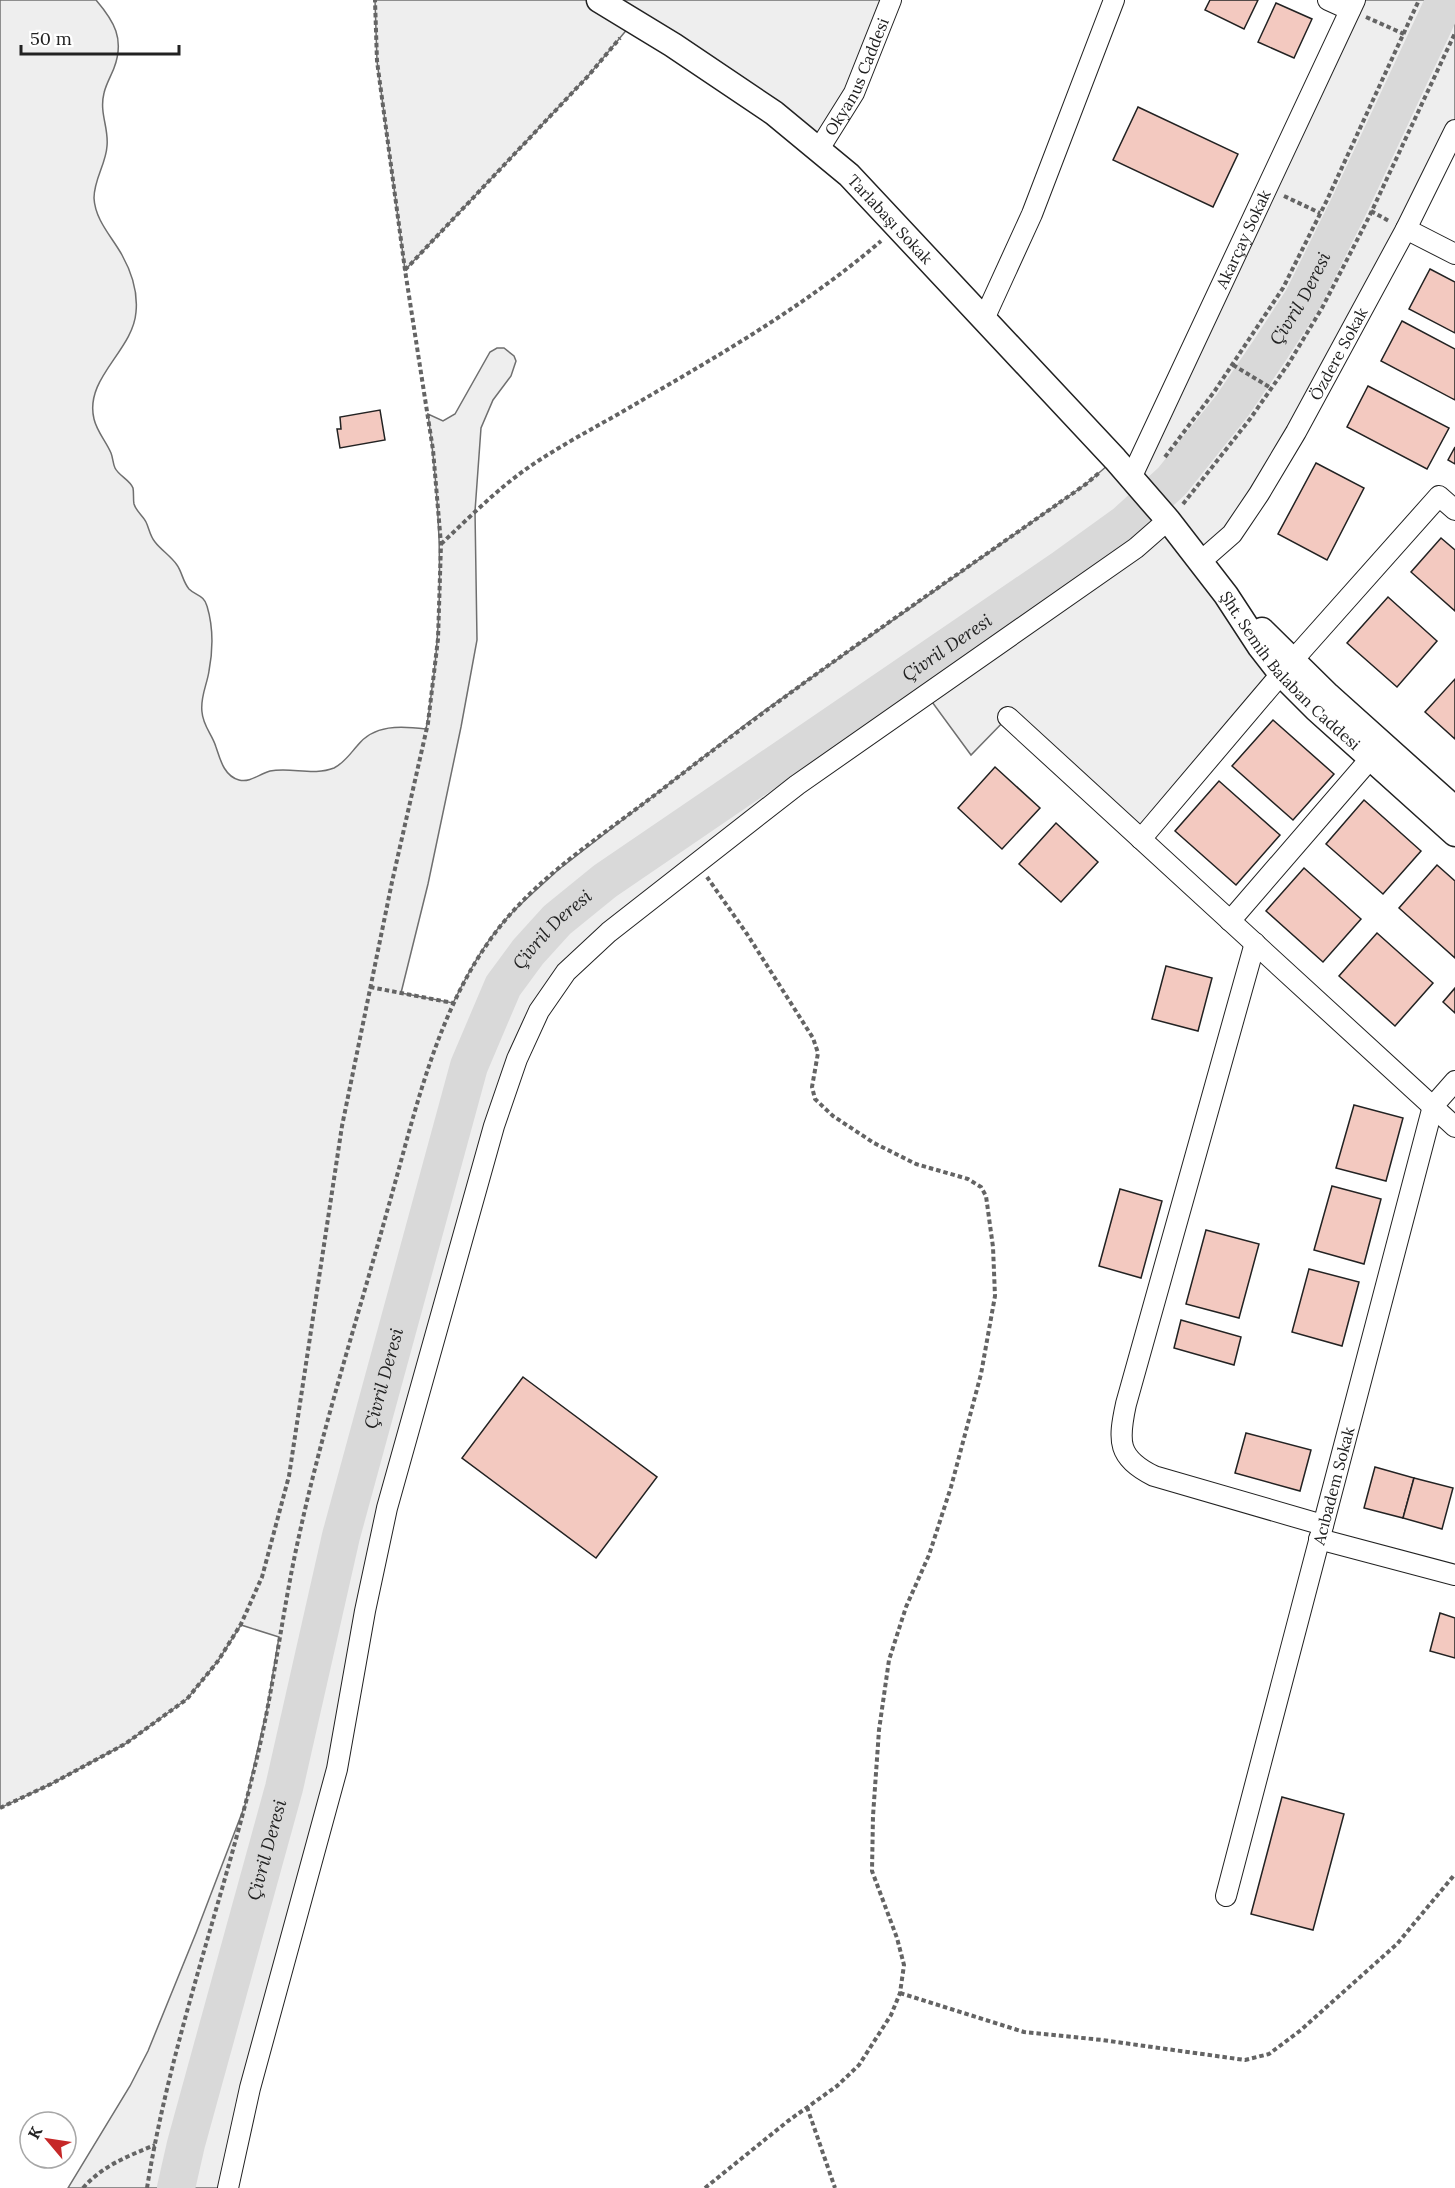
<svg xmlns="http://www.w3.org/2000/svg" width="1455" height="2188" font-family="Lora,serif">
<rect width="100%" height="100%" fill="#fff"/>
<g fill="#eee" stroke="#6f6f6f" stroke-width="1.5">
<path d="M 0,0 L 96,0 C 114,21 125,39 114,68 C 111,76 106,84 104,93 C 99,113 109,128 107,146 C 106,164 94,179 94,198 C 95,220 112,237 122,255 C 132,273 138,292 136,312 C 133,351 84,378 94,419 C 97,432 106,441 111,453 C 113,458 113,464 115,468 C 119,476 130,480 133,488 C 134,493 133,499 134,504 C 136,511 143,516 146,522 C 149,528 150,536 155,542 C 161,550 171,556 177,565 C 182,572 183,582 189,589 C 196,596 204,595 207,606 C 213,626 213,650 209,671 C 207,685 200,697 202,712 C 203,726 212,734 216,747 C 220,759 224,776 239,780 C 250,783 259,774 270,771 C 291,767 314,776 334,768 C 344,763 350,754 357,746 C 374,724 401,726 426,729 C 430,711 431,692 434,674 C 444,587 440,500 428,414 L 443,421 L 455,414 L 490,352 L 497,348 L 504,348 L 514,356 L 516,361 L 511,376 L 493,400 L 481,428 L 475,511 L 477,640 L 461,727 L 428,884 L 401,993 L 453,1003 C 468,973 484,943 507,918 C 523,901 541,886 558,870 L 750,721 L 1086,484 L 1115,459 L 1131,478 L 1355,0 L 1455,0 L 1455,129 L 1296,432 L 1201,562 L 1281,674 L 1141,839 L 1008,717 L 971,755 L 927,695 L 609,932 L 532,1024 L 365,1611 L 228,2188 L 68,2188 L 130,2086 L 148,2051 L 196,1933 L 245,1805 L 267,1709 L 279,1637 L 241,1625 L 218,1661 L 187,1699 L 125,1744 L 51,1784 L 0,1808 Z"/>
<polygon points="375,0 891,0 819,149 634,21 589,75 405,270 377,61"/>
</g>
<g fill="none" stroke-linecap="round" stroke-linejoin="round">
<path stroke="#d9d9d9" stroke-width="38" id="s1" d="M 176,2188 L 186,2144 L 284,1788 L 341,1536 L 469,1066 L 503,986 L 528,952 L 557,920 L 605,881 L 1064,568 L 1125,524 L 1172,481 L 1232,406 L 1270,350 L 1303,299 L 1348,208 L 1445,0"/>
</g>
<g fill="#f3c9c0" stroke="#222" stroke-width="1.5">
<polygon points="1210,0 1258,0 1244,29 1205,10"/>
<polygon points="1276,3 1312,19 1294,58 1258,42"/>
<polygon points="1138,107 1238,154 1213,207 1113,160"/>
<polygon points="1430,269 1455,282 1455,333 1409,309"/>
<polygon points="1402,321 1455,349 1455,400 1381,361"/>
<polygon points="1368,386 1449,428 1427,469 1347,427"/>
<polygon points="380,410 385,440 340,448 337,429 341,429 340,417"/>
<polygon points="1455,447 1455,464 1448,460"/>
<polygon points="1316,463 1364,488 1327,560 1278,534"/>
<polygon points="1441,538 1455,550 1455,611 1411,572"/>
<polygon points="1388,597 1437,641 1397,687 1347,643"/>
<polygon points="1455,679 1455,739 1425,712"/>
<polygon points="1273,720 1334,774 1293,820 1232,766"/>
<polygon points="995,767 1040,808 1002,849 958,808"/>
<polygon points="1219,781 1280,835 1236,885 1175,831"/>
<polygon points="1364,800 1421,851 1383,894 1326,844"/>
<polygon points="1056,823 1098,862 1061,902 1019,864"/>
<polygon points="1437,865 1455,881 1455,958 1399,908"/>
<polygon points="1304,868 1361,919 1323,962 1266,911"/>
<polygon points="1377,933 1433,983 1395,1026 1339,976"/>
<polygon points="1166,966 1212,978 1198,1031 1152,1019"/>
<polygon points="1455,988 1455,1013 1443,1002"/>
<polygon points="1354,1105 1403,1118 1386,1181 1336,1168"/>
<polygon points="1332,1186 1381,1199 1364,1264 1314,1250"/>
<polygon points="1120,1189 1162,1201 1141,1278 1099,1266"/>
<polygon points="1206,1230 1259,1244 1239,1318 1186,1304"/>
<polygon points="1309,1269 1359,1282 1342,1346 1292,1332"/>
<polygon points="1181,1320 1241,1337 1234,1365 1174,1348"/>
<polygon points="523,1377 657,1477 596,1558 462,1458"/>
<polygon points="1246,1433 1311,1450 1300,1491 1235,1473"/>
<polygon points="1375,1467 1414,1478 1403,1518 1364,1508"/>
<polygon points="1414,1478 1453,1488 1442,1529 1403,1518"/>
<polygon points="1440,1613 1455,1618 1455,1658 1430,1651"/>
<polygon points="1282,1797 1344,1814 1313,1930 1251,1914"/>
</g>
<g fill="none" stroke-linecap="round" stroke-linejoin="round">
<g stroke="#222" stroke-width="22">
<g id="minor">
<polyline points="1328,0 1350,10"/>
<path id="s2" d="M 819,149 L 854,93 L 891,0"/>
<polyline points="1406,229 1455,254"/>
<polyline points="984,319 1032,214 1114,0"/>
<path id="s3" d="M 1131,478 L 1355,0"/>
<path id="s4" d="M 1200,562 L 1232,534 L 1259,494 L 1296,432 L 1406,229 L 1455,130"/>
<polyline points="1293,660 1439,496 1455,510"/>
<polyline points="1008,717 1455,1127"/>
<polyline points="1141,839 1281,674"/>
<polyline points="1230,921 1370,759"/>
<path d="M 1255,943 L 1126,1404 C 1118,1441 1117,1458 1154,1476 L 1323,1525"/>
<polyline points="1319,1539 1455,1575"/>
<path id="s5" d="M 1226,1896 L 1433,1106 L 1455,1081"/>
<polyline points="228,2188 250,2088 337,1769 365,1611 387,1508 494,1126 517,1059 539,1011 566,972 609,932 797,785 1136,548 1168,520"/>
</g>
</g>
<g stroke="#222" stroke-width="27">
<g id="tertiary">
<path id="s6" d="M 599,0 L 673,45 L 774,113 L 849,175 L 1115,459 L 1168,520 L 1226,595 L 1260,647 L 1281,674 L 1316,709 L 1455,834"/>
<polyline points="1262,630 1328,695 1455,809"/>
</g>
</g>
<g stroke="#646464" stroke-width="4" stroke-dasharray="4.5 3" stroke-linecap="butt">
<polyline points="1366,17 1404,34"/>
<polyline points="1284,196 1320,213"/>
<polyline points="1371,211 1389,221"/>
<polyline points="405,270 589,75 620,38"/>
<polyline points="1233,365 1271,388"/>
<polyline points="1165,457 1214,392 1283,288 1327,200 1419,0"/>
<polyline points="1183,504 1250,419 1289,363 1322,308 1369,217 1455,33"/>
<path d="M 441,544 C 472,515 502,484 538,461 C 564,444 592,429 620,413 C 709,361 802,309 881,241"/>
<polyline points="370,987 453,1003"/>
<polyline points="0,1808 51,1784 125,1744 187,1699 218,1661 241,1624 262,1577 289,1476 342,1126 392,882 428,723 438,639 441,544 433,450 405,270 377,61 375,0"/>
<polyline points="900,1993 1024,2032 1102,2040 1245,2060 1269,2054 1301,2030 1397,1944 1455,1874"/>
<polyline points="807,2107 835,2188"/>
<path d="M 83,2188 C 102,2166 128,2156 155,2145"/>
<path d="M 147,2188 C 171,2039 225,1896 259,1749 C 275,1679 283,1607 299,1536 C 323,1426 358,1317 388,1208 C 416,1110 437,1005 502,924 C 544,872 607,832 660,791 C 798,683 943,585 1086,484 L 1100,472"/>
<polyline points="705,2188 788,2121 837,2086 859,2065 891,2015 900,1993 904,1965 897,1938 872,1871 873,1816 879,1730 889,1660 906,1607 929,1555 951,1487 981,1374 995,1296 993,1247 986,1196 981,1187 968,1179 916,1164 874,1143 833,1116 815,1099 812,1087 818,1053 813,1038 747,934 707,877"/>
</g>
<use href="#minor" stroke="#fff" stroke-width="20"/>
<use href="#tertiary" stroke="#fff" stroke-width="24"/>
</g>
<g text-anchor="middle" stroke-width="4.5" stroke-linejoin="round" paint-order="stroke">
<g font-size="16" fill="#222" stroke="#fff">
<text dy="6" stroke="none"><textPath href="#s2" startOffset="82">Okyanus Caddesi</textPath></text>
<text dy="6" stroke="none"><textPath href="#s6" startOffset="366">Tarlabaşı Sokak</textPath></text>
<text dy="6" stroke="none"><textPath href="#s3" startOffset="264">Akarçay Sokak</textPath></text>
<text dy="6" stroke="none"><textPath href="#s4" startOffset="252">Özdere Sokak</textPath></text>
<text dy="6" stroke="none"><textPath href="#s6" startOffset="970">Şht. Semih Balaban Caddesi</textPath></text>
<text dy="6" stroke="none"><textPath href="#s5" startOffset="424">Acıbadem Sokak</textPath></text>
</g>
<g font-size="18" font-style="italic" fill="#222" stroke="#fff">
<text dy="6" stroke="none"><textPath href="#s1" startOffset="2312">Çivril Deresi</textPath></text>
<text dy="6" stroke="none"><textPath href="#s1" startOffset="1808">Çivril Deresi</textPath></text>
<text dy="6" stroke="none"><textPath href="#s1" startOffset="1322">Çivril Deresi</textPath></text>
<text dy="6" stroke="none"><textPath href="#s1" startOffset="836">Çivril Deresi</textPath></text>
<text dy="6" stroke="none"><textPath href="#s1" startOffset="350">Çivril Deresi</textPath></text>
</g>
</g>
<g transform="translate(48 2140) rotate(299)"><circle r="28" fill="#ffffff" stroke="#a7a7a7" stroke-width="1.5"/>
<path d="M0-4.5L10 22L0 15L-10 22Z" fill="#c62828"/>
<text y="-9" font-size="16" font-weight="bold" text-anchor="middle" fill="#222222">K</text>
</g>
<path d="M21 45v9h158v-9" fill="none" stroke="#222222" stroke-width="3"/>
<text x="30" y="45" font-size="18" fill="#222222" stroke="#ffffff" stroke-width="4.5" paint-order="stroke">50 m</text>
</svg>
